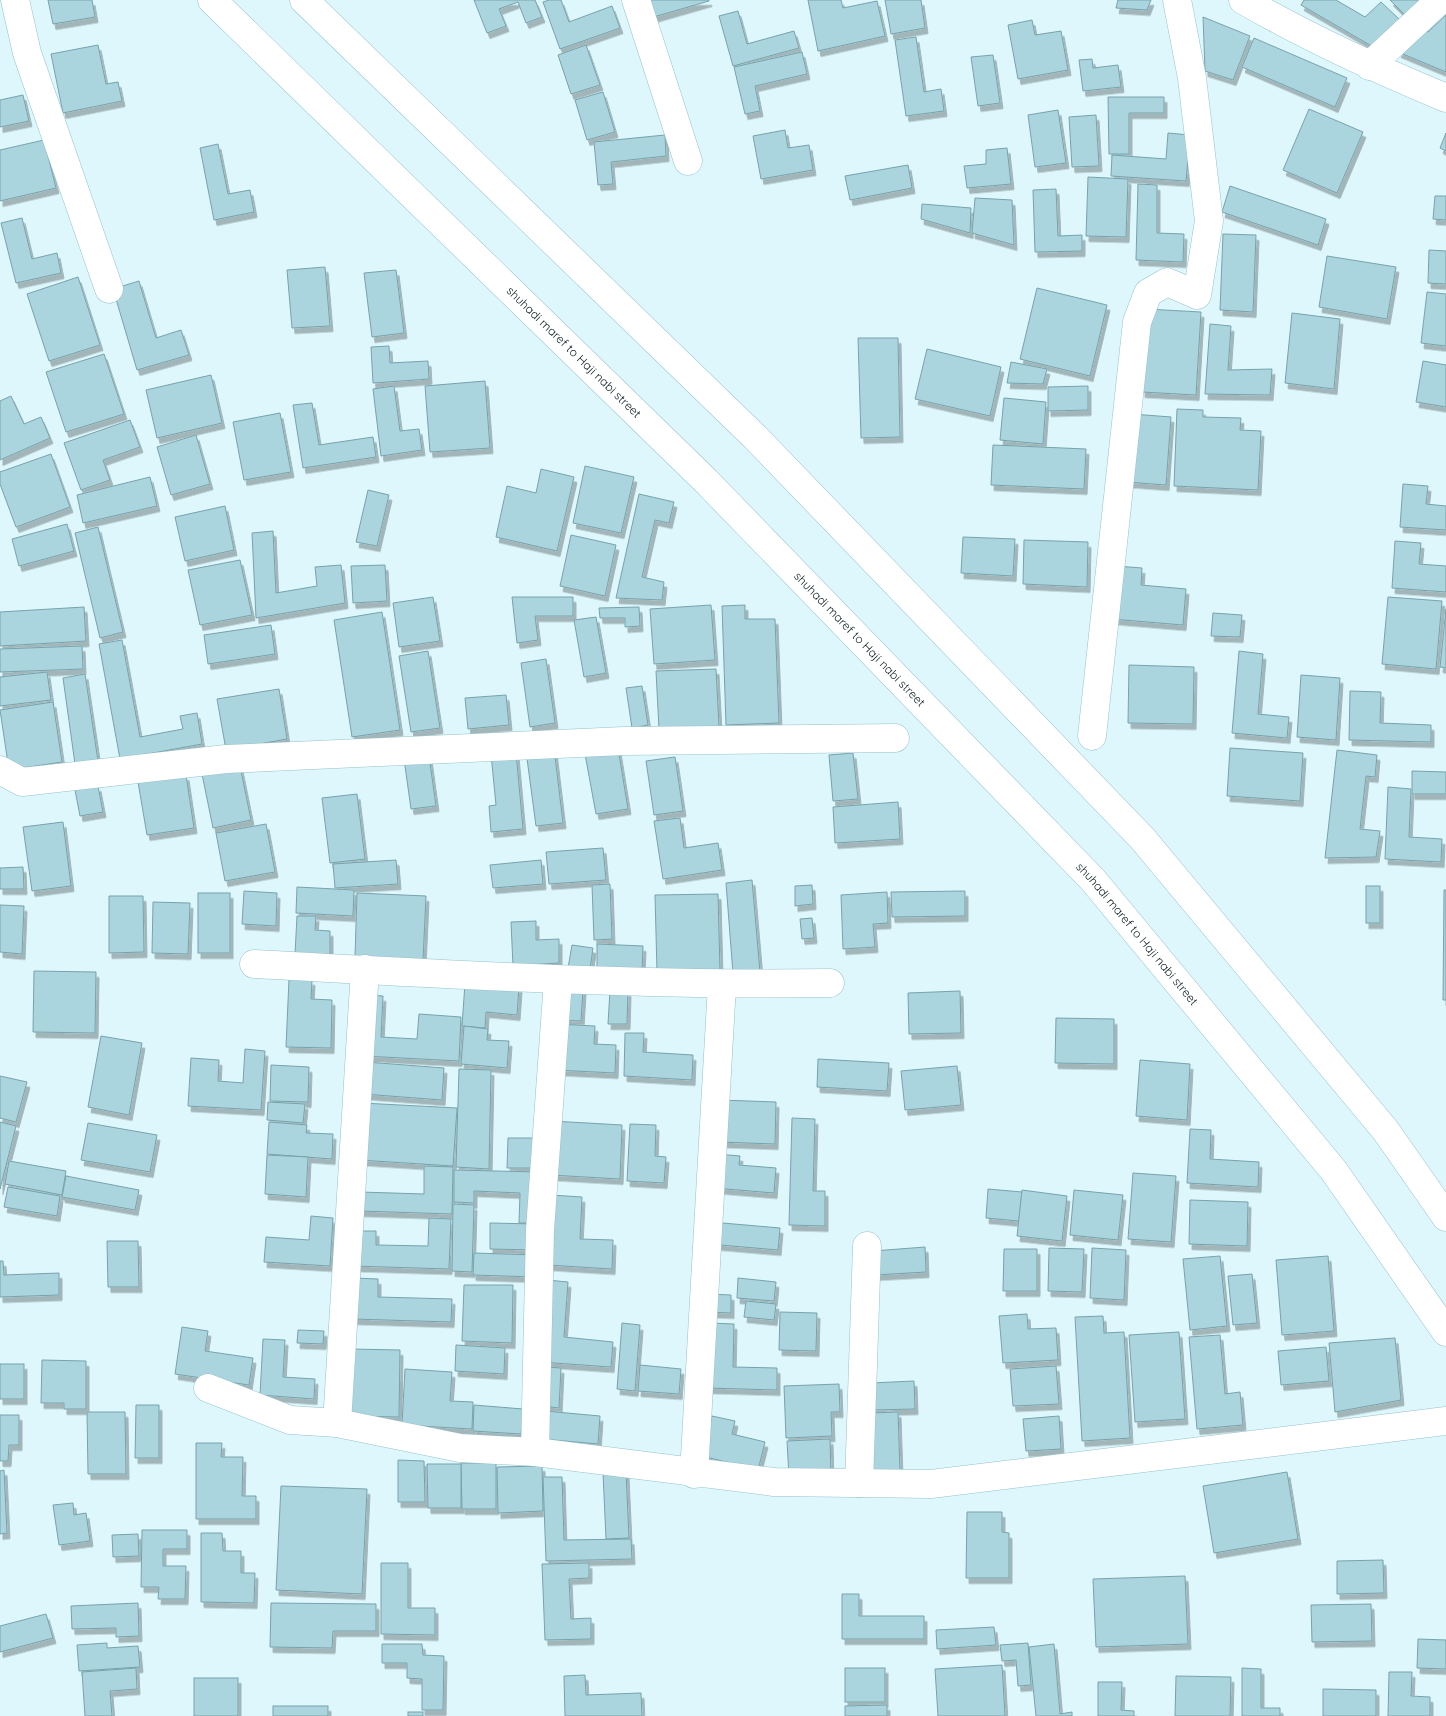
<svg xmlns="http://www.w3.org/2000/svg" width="1446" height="1716" font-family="Quicksand,sans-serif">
<defs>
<filter id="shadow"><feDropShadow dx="3" dy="5.5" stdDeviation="0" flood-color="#0004"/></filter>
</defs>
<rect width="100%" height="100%" fill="#ddf7fc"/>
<g fill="#aad5de" stroke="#78a2ab" filter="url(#shadow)">
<polygon points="48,0 92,0 95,17 53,24"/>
<polygon points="474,0 535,0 542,17 526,23 518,2 499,9 506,26 487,33"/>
<polygon points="549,0 561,0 569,22 612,6 620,28 560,49 543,2"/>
<polygon points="645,0 709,0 709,1 650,18"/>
<polygon points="808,0 841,0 843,8 877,1 885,36 818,51"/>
<polygon points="885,0 921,0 925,28 891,34"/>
<polygon points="1118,0 1151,0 1147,10 1116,8"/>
<polygon points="1304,0 1336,0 1365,17 1381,2 1399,19 1375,48 1301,5"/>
<polygon points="1390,0 1420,0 1405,15"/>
<polygon points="738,11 747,44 794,31 799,48 733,66 719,16"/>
<polygon points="1446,15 1446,72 1398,52 1419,27 1428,32"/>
<polygon points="1203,17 1250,36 1233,80 1205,71"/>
<polygon points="1032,20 1035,35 1061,31 1068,70 1018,79 1008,25"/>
<polygon points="916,37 924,92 941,89 944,111 906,116 895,40"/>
<polygon points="1254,38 1347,78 1335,107 1242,67"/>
<polygon points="98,45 106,84 118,82 122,101 63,113 51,54"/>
<polygon points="586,45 600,85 571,94 558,55"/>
<polygon points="802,52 807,74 755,86 760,111 745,114 734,67"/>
<polygon points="993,55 1000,103 978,106 971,57"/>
<polygon points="1092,59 1093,68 1118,65 1121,87 1083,91 1079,60"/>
<polygon points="603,92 615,132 587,140 575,100"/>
<polygon points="23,95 29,121 0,127 0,100"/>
<polygon points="1108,97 1164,97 1164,113 1129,113 1129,154 1109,154"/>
<polygon points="1309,109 1363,132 1337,193 1283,170"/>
<polygon points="1058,110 1066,163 1035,167 1028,115"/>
<polygon points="1096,115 1099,166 1072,167 1069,117"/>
<polygon points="785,130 788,148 809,145 813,170 761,179 753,136"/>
<polygon points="1168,133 1190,135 1186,181 1111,176 1112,155 1166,159"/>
<polygon points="1446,133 1446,151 1440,148"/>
<polygon points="665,135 666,156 611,162 613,184 598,185 594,142"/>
<polygon points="44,140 56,188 0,201 0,150"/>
<polygon points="218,144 228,194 250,190 254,212 214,220 200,148"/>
<polygon points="1007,148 1011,184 967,188 964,166 986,164 986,150"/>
<polygon points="908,165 912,188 850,200 845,176"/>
<polygon points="1088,177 1128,179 1126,237 1086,236"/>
<polygon points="1138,184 1157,185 1157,233 1184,234 1183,262 1136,260"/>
<polygon points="1230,186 1326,219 1318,245 1222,212"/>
<polygon points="1056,189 1058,236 1082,235 1082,251 1035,252 1033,190"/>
<polygon points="1435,196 1446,196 1446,220 1433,219"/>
<polygon points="975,198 1012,200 1014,245 972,233"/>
<polygon points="922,204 971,208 970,233 921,219"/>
<polygon points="22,218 32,259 57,253 61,273 16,283 1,223"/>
<polygon points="1223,234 1256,235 1253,312 1220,310"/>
<polygon points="1429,250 1446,251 1446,284 1428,283"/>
<polygon points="1327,256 1396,267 1387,319 1319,307"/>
<polygon points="325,267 330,326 292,328 287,270"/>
<polygon points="396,270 404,333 372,337 364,273"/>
<polygon points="78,277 100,345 49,361 27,294"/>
<polygon points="139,281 156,338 181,330 189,355 137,370 113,289"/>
<polygon points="1037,288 1107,305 1090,376 1020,359"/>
<polygon points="1427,292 1446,294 1446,346 1421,343"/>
<polygon points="1146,309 1201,312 1196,395 1142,392"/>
<polygon points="1292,313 1340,319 1334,389 1285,383"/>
<polygon points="1210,324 1231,326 1228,370 1272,369 1270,395 1205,394"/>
<polygon points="858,338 898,338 900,437 861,438"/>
<polygon points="389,346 390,363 428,361 429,379 373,383 371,347"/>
<polygon points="927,349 1001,367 990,416 915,399"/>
<polygon points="104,354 124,414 66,432 46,372"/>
<polygon points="1423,361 1446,365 1446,407 1416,402"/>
<polygon points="1011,362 1047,369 1043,384 1007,383"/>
<polygon points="211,375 222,423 157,438 146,390"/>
<polygon points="485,381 490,448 430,452 425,386"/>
<polygon points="394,386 400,431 419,429 422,450 381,456 373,389"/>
<polygon points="1088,386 1088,410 1048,411 1048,387"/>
<polygon points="11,396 24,424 41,417 50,438 0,460 0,401"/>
<polygon points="1004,398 1046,402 1043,444 1000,440"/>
<polygon points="312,403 319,445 373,437 376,457 303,468 293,405"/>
<polygon points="1177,409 1203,410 1203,417 1241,418 1240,430 1261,431 1258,490 1174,486"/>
<polygon points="280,413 291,472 244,480 233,422"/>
<polygon points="1132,414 1171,417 1166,485 1127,482"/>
<polygon points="130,420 140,447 103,460 110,480 81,490 64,443"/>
<polygon points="196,435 210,484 171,495 157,447"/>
<polygon points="993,445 1086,449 1084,489 991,485"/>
<polygon points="51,454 70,507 16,527 0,484 0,472"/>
<polygon points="585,466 634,477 621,533 573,523"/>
<polygon points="541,469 574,477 557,551 496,537 507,486 536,493"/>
<polygon points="150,477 157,506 83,523 77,495"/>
<polygon points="1403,484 1428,486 1426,504 1446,506 1446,530 1400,527"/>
<polygon points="368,490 389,495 377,546 356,542"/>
<polygon points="639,494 674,502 669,523 655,520 642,577 664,582 662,600 616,598"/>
<polygon points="225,506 234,550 185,561 175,517"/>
<polygon points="67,524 74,551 19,566 12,539"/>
<polygon points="98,527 123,632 100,638 75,533"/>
<polygon points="273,531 276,593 317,586 315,567 341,565 345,603 256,618 252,533"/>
<polygon points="571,535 616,545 605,596 560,586"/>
<polygon points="963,537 1015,539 1013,576 961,573"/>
<polygon points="1024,540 1088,542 1087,587 1023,584"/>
<polygon points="1395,541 1421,543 1419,564 1446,566 1446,592 1392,588"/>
<polygon points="240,560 252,615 200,625 188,570"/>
<polygon points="385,565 387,601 353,603 351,566"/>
<polygon points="1116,566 1142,568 1141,585 1186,589 1183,625 1112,619"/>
<polygon points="433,597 440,641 399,647 393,603"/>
<polygon points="512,597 573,597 573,616 535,616 538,640 517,643"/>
<polygon points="1388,597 1442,601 1436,669 1382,664"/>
<polygon points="711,605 715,660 654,664 650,609"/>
<polygon points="745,605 745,619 775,619 779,723 726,725 722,606"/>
<polygon points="84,607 86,641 0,646 0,612"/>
<polygon points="639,607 640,626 625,627 625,618 600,618 599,608"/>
<polygon points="1446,609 1446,668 1440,667"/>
<polygon points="382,612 400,730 352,737 334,620"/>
<polygon points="1213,613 1242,615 1240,637 1211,636"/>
<polygon points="596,617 606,673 584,677 574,620"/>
<polygon points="271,625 275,654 208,664 204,635"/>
<polygon points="122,640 140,737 183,729 180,716 197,713 202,744 120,759 99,644"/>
<polygon points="82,646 83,669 0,672 0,649"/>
<polygon points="428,651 440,728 411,732 399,656"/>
<polygon points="1239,651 1263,654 1258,714 1289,717 1287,738 1232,733"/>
<polygon points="546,659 555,723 530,727 521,663"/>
<polygon points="1129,665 1194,667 1193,724 1128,723"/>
<polygon points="716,669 719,727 659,729 656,671"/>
<polygon points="47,672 51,700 0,706 0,677"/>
<polygon points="85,674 98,761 75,764 63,678"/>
<polygon points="1301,675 1340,678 1336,740 1297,737"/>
<polygon points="642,686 648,725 632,728 626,688"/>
<polygon points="279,689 287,739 226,750 217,699"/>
<polygon points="1350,691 1381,692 1380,723 1431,725 1431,742 1349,740"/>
<polygon points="506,695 509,725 468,729 465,698"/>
<polygon points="53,702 62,762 9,770 0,710"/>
<polygon points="554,748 563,823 536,826 526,751"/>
<polygon points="618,748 628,809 596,814 585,754"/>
<polygon points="1230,748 1303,753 1300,801 1227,796"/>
<polygon points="1337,750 1377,755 1375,777 1366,776 1360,829 1380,831 1376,857 1325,858"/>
<polygon points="516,752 523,829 491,832 489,806 496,805 491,754"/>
<polygon points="853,753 858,799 833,801 829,755"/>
<polygon points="429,756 436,806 411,809 404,759"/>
<polygon points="675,757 683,811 654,815 646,761"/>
<polygon points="240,766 251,820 213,828 202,774"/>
<polygon points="1412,771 1446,772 1446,794 1412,794"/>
<polygon points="186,775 194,828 147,835 138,782"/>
<polygon points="98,786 103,812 80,816 75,790"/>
<polygon points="1388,787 1411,789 1409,837 1442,839 1441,862 1385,859"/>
<polygon points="357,794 365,859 330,863 322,798"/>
<polygon points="898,802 900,839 835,843 833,807"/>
<polygon points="680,818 684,848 718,843 722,870 663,879 654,821"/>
<polygon points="63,822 71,886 32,891 23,827"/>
<polygon points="266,824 275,872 225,881 216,833"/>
<polygon points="603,848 606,880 549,884 546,852"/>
<polygon points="396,860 398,884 335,888 333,864"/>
<polygon points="541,860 543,884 493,888 490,865"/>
<polygon points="23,867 24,889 0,889 0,868"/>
<polygon points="752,880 760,972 733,974 726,883"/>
<polygon points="610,884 612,939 594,940 592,885"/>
<polygon points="812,885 813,904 795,906 795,886"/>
<rect x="1366" y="886" width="14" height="37"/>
<polygon points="297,887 354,890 353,916 296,913"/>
<polygon points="1444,890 1446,890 1446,1000 1443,1000"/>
<polygon points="244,891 277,893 276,926 242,924"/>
<polygon points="965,891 965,916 892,917 891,892"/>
<polygon points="887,892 888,923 873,924 875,947 843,949 841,895"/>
<rect x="198" y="893" width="32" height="60"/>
<polygon points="357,893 426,896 423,960 355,957"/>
<polygon points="718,894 720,971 657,972 655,895"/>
<polygon points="109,896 143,896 144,952 109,953"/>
<polygon points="153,902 190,903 188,954 152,953"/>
<polygon points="0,905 24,906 22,954 0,952"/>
<polygon points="297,916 316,916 315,930 330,931 330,956 295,954"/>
<polygon points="812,918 814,938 802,939 800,919"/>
<polygon points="536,921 536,940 559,939 559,963 513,966 511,922"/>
<polygon points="597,944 643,946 642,971 597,969"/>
<polygon points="572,945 593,948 590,970 568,968"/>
<polygon points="34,971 96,972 95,1033 33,1032"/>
<polygon points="289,979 312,980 311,999 332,1000 331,1048 286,1047"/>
<polygon points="465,983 519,987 517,1015 486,1012 485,1028 462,1026"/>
<polygon points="561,988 583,989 581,1021 559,1020"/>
<polygon points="610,990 628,991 627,1024 608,1024"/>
<polygon points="960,991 961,1033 909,1034 908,993"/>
<polygon points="367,995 383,996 381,1037 417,1039 419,1014 461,1017 459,1061 364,1056"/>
<polygon points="1056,1018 1114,1019 1114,1064 1055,1063"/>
<polygon points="557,1024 595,1026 594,1044 616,1045 615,1073 555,1070"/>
<polygon points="464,1026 488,1029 487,1040 509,1041 507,1068 461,1064"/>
<polygon points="625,1033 644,1033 643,1052 693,1055 692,1080 624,1076"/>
<polygon points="101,1036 142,1043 129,1115 88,1107"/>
<polygon points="245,1049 265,1051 261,1110 188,1106 191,1058 219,1060 218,1081 243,1083"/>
<polygon points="818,1059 889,1063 887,1091 817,1087"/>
<polygon points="1140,1060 1190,1064 1187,1120 1136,1116"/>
<polygon points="366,1062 444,1068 442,1100 363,1094"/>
<polygon points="271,1065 309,1067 308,1102 270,1101"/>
<polygon points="957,1066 961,1105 905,1110 901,1071"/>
<polygon points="459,1069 491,1070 489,1169 456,1167"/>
<polygon points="0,1076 27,1082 16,1122 0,1118"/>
<polygon points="720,1100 776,1102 775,1144 719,1142"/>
<polygon points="268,1102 305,1104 303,1123 267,1120"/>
<polygon points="362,1103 457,1108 453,1166 359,1160"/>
<polygon points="792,1118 815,1119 813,1191 825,1191 825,1226 789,1225"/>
<polygon points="552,1121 622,1125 620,1179 550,1175"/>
<polygon points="0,1122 16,1126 0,1189"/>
<polygon points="269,1122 307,1125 306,1133 333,1134 332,1159 267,1154"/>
<polygon points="88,1123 157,1135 150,1172 81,1160"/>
<polygon points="630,1124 656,1125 655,1156 666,1157 664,1183 627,1181"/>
<polygon points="1190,1129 1211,1130 1210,1159 1259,1162 1258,1187 1187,1183"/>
<polygon points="508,1138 535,1138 534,1168 507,1168"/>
<polygon points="717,1154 740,1156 739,1165 776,1168 774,1193 714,1188"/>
<polygon points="267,1155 308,1157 306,1197 265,1194"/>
<polygon points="9,1161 66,1171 62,1195 5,1184"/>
<polygon points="424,1166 453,1167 452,1214 360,1211 360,1192 424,1194"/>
<polygon points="454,1170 538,1172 537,1223 519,1223 520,1193 474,1191 474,1203 454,1202"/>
<polygon points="1133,1173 1176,1176 1171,1242 1128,1239"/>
<polygon points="66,1176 139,1190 135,1210 62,1197"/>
<polygon points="8,1187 60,1196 57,1216 4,1207"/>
<polygon points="988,1189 1022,1192 1019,1221 986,1218"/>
<polygon points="1022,1190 1067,1196 1062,1241 1017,1236"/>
<polygon points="1074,1190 1123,1195 1118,1240 1070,1235"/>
<polygon points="551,1195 582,1197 580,1239 613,1240 612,1269 548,1265"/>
<polygon points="1190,1200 1248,1202 1247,1246 1189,1244"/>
<polygon points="453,1204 474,1205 472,1272 452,1271"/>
<polygon points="311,1216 333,1218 330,1266 264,1262 266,1237 309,1240"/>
<polygon points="429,1218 451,1219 449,1269 353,1266 353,1231 376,1231 376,1245 428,1246"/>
<polygon points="711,1222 780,1228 778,1250 709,1244"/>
<polygon points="490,1223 536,1224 536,1250 490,1249"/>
<polygon points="107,1241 138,1241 139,1287 108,1287"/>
<polygon points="925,1247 926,1272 874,1275 873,1251"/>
<polygon points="1049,1248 1084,1249 1082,1292 1048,1291"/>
<polygon points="1092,1248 1126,1250 1124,1300 1090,1298"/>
<polygon points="1004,1249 1037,1249 1037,1291 1003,1291"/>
<polygon points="474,1253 536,1255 535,1277 473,1275"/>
<polygon points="1220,1256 1227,1326 1190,1330 1183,1259"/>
<polygon points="1328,1256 1334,1331 1282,1335 1276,1260"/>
<polygon points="0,1261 3,1261 4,1275 59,1273 59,1295 0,1297"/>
<polygon points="1252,1274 1257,1323 1233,1325 1228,1276"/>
<polygon points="354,1278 378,1279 378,1297 452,1299 451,1322 353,1319"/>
<polygon points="738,1278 776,1282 774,1301 737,1298"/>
<polygon points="547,1280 568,1282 564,1337 613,1342 611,1367 540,1362"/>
<polygon points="464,1285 513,1285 512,1343 462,1341"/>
<polygon points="708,1294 731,1295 731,1313 708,1312"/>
<polygon points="746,1301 776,1304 774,1320 744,1317"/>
<polygon points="780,1312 817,1313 816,1351 779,1350"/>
<polygon points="1027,1314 1028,1329 1056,1328 1058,1360 1003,1363 999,1316"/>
<polygon points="1103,1316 1104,1333 1124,1332 1130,1438 1082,1441 1075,1317"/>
<polygon points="622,1323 640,1325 635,1391 617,1389"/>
<polygon points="710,1323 734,1324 733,1367 777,1368 777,1390 708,1388"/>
<polygon points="182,1327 208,1331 205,1351 253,1358 249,1385 175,1374"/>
<polygon points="298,1330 324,1331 323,1344 297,1343"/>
<polygon points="1179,1332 1185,1419 1135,1422 1129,1335"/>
<polygon points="1220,1335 1225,1394 1240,1392 1243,1425 1197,1429 1189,1337"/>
<polygon points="1395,1338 1401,1400 1335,1412 1329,1343"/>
<polygon points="263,1339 285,1340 283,1377 315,1379 314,1399 260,1395"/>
<polygon points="456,1345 505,1348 504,1374 455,1371"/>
<polygon points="1326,1347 1329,1381 1281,1385 1278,1351"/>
<polygon points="351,1349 400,1350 399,1417 349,1416"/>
<polygon points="42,1360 86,1361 86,1409 64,1409 64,1403 41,1403"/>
<rect x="0" y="1364" width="24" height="35"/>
<polygon points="640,1365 681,1369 679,1394 638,1391"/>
<polygon points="1056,1366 1059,1404 1013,1406 1010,1369"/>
<polygon points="546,1367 561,1368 559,1408 543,1406"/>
<polygon points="405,1369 452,1372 450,1401 473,1402 472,1429 402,1425"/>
<polygon points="914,1381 915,1409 872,1410 871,1383"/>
<polygon points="839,1384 840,1412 831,1412 832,1436 786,1438 784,1386"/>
<polygon points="136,1405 159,1405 159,1458 135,1458"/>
<polygon points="474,1405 523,1409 521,1434 473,1431"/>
<polygon points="545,1411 600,1416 598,1444 542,1439"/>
<polygon points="87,1412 125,1412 126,1474 88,1474"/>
<polygon points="898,1412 900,1471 873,1472 871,1413"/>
<polygon points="0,1415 19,1415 19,1445 9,1445 8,1461 0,1461"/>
<polygon points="712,1416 735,1421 732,1434 765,1442 758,1470 702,1456"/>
<polygon points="1059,1416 1061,1449 1026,1451 1023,1419"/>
<polygon points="830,1439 831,1475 789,1477 787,1441"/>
<polygon points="196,1443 222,1443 221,1457 243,1457 242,1496 256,1496 256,1519 196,1519"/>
<polygon points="398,1460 424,1461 425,1502 398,1502"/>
<polygon points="461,1463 496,1463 496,1509 462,1509"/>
<polygon points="427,1464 461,1464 461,1508 428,1508"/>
<polygon points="542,1466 543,1511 498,1513 497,1467"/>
<polygon points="4,1470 7,1533 0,1534 0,1471"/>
<polygon points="626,1472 629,1538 606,1539 603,1473"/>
<polygon points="1287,1472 1298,1539 1214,1553 1203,1486"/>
<polygon points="543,1477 562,1477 564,1540 631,1539 632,1559 546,1561"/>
<polygon points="281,1486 367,1489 362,1594 276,1590"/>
<polygon points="73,1503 74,1515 86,1513 90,1541 59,1545 53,1505"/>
<polygon points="967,1512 1002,1512 1002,1532 1009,1533 1009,1578 966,1578"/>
<polygon points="142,1530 187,1530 187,1549 163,1549 163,1566 186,1566 185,1599 158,1599 159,1587 141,1587"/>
<polygon points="201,1533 222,1533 223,1551 241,1551 241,1573 255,1573 254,1603 201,1602"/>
<polygon points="138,1534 139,1556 113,1557 112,1535"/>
<polygon points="1383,1560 1384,1593 1337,1594 1337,1561"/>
<polygon points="381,1563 408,1563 408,1608 435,1608 435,1635 381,1634"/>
<polygon points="589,1563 589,1578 569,1579 571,1619 591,1618 591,1639 545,1640 542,1564"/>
<polygon points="1185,1576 1188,1644 1096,1647 1093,1579"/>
<polygon points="842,1594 859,1594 859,1616 924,1616 924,1639 842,1639"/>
<polygon points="138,1603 139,1636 116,1637 116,1628 72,1629 71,1606"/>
<polygon points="271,1603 376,1604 376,1631 333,1631 332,1648 270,1647"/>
<polygon points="1371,1604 1372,1641 1312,1642 1311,1605"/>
<polygon points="46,1614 53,1638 0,1652 0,1626"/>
<polygon points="994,1627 996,1645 937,1649 936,1630"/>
<polygon points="1418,1639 1446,1640 1446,1669 1417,1668"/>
<polygon points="107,1643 107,1648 138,1646 140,1667 79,1671 77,1645"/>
<polygon points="1028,1643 1031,1685 1018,1686 1016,1660 1002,1661 1000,1645"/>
<polygon points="382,1644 422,1644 423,1655 444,1656 443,1710 422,1710 422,1679 407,1678 407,1663 382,1663"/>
<polygon points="1054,1644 1060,1714 1072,1712 1072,1716 1036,1716 1029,1647"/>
<polygon points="1002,1665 1005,1716 938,1716 935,1669"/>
<polygon points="136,1668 137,1689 110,1691 112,1716 85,1716 82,1672"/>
<rect x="845" y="1668" width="40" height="34"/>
<polygon points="1242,1668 1261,1669 1261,1708 1280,1708 1280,1716 1242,1716"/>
<polygon points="1389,1672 1412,1672 1411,1696 1430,1697 1430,1716 1388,1716"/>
<polygon points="585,1675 586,1695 641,1693 642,1716 565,1716 564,1676"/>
<polygon points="1176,1676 1231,1677 1230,1716 1175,1716"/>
<rect x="194" y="1678" width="44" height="38"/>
<polygon points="1098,1682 1122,1682 1121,1710 1134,1711 1134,1716 1098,1716"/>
<polygon points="1323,1689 1376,1690 1376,1716 1323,1716"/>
<polygon points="887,1705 887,1716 845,1716 845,1706"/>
<rect x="273" y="1706" width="55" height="10"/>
<rect x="408" y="1712" width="15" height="4"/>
</g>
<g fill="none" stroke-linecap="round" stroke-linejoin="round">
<g stroke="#97c2cb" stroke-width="29">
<g id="minor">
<polyline points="15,0 27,53 109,289"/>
<polyline points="636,0 688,161"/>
<path d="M 1243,0 C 1309,38 1376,69 1446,98"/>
<polyline points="1369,66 1440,0"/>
<polyline points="1092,736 1137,322 1148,293 1167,282 1197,295 1209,221 1192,78 1177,0"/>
<polyline points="0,770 22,782 226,759 624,741 895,738"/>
<path d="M 254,964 C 446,974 637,986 830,983"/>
<polyline points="208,1388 290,1420 337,1423 460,1448 535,1452 774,1482 931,1484 1446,1421"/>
<polyline points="337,1423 365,969"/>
<polyline points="535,1452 540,1230 558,980"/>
<polyline points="694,1474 722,985"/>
<polyline points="859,1483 867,1246"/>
</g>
</g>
<g stroke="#97c2cb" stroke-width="29">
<g id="secondary">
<path id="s1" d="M 212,0 L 706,481 L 1093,880 L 1334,1171 L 1446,1332"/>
<polyline points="304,0 755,437 1142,838 1386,1131 1446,1217"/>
</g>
</g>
<use href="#minor" stroke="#fff" stroke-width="28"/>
<use href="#secondary" stroke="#fff" stroke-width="28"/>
</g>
<g text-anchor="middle" stroke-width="4" stroke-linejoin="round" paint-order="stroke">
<g font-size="12" fill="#0b1c1f" stroke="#fff">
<text dy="4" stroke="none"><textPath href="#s1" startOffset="505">shuhadi maref to Haji nabi street</textPath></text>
<text dy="4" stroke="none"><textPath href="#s1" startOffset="910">shuhadi maref to Haji nabi street</textPath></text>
<text dy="4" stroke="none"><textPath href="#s1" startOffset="1315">shuhadi maref to Haji nabi street</textPath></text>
</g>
</g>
</svg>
